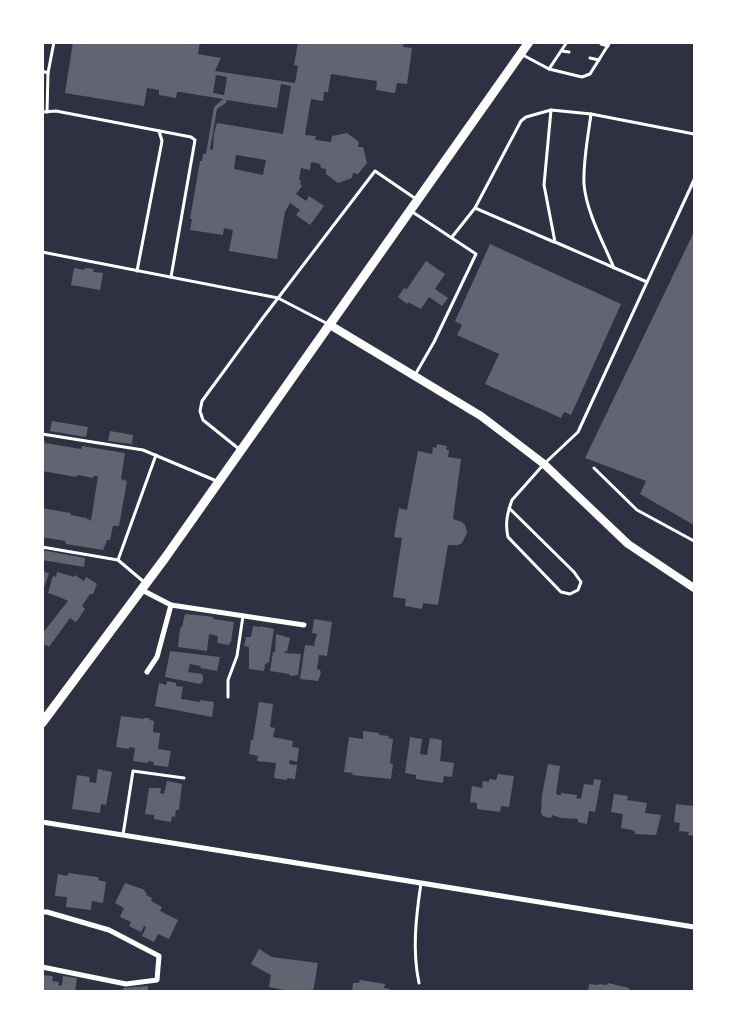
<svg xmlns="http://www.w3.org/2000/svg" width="737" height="1034" font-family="'DM Sans',sans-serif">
<rect width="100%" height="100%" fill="#2d3142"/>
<g fill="#626471" fill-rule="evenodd">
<path d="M 73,42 L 200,42 L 198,54 L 221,58 L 215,71 L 295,83 L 298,66 L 294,65 L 298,42 L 404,42 L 403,47 L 412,48 L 407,84 L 397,83 L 395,93 L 376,90 L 377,81 L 331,74 L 328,92 L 324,92 L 323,101 L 311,99 L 305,135 L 316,136 L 315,140 L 331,142 L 332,136 L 347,133 L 359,142 L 358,147 L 363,147 L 367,163 L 358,174 L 353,173 L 352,178 L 338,183 L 326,174 L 326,169 L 321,168 L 320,164 L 311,162 L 310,170 L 301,168 L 299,180 L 301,180 L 300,184 L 302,186 L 296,194 L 306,201 L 309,196 L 324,206 L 310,225 L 296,215 L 300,210 L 290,203 L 285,212 L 277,259 L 229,251 L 233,230 L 224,228 L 223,235 L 190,230 L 192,219 L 190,219 L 200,161 L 202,161 L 203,154 L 206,154 L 214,107 L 223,99 L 180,92 L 177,92 L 176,98 L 159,95 L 159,90 L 147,88 L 144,106 L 65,93 ZM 216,75 L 227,77 L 224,95 L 213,93 ZM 281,84 L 291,86 L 283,134 L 217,123 L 214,134 L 213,150 L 210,149 L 217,109 L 226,103 L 227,100 L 277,108 ZM 236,155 L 266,160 L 263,175 L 234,169 Z"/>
<polygon points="694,232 694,525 640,494 646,481 585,458"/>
<polygon points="490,244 621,304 571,415 564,412 561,418 485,384 499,354 457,335 462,325 455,321"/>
<polygon points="426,261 445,274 435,289 448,298 442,306 429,297 421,309 408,302 407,304 398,297 404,288 407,289"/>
<polygon points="74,268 84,270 85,268 94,269 93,272 103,273 100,290 71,285"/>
<polygon points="52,421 88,427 86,437 50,431"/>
<polygon points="110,431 133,435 132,444 108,441"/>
<polygon points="42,440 45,441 45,443 81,449 82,446 125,453 121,479 127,481 119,526 113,526 110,540 107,540 103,550 66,544 65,541 42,537 42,508 70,513 71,515 86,518 91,521 98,476 94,476 93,478 78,475 76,477 42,471"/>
<polygon points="437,444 447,446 446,450 449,450 448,457 461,459 453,519 462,522 465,525 467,533 462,543 458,545 448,545 438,605 423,603 422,609 405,606 406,599 393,597 402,538 394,537 399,508 407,510 418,451 432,454 433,447 436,448"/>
<polygon points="42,550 85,558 84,567 42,560"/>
<polygon points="42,571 49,573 43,591 42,591"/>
<polygon points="57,572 74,577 75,575 84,581 86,577 97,584 93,594 90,594 82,606 85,609 79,618 76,622 70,618 49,647 45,644 42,649 42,634 68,601 62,598 48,593 53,576 56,577"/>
<polygon points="185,614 206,616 213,617 213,619 234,622 231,642 230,642 229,645 217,643 218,636 209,634 207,651 178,647 180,628 182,627"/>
<polygon points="314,619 332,622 327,656 319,655 317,669 320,670 321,673 318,681 300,679 305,645 315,646 314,644 317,634 312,633"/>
<polygon points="253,626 260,627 260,626 274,629 269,662 265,664 264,671 249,669 249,647 244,646 246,637 251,637"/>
<polygon points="276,634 290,638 287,652 285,651 284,653 301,654 298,675 290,676 289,674 270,671 273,652 275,652"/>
<polygon points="170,651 220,657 217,671 200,668 201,666 190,664 188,672 202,674 203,677 203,681 200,684 165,677"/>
<polygon points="167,681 176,683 176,686 183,687 181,699 200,702 200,700 214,702 212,717 155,706 159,683 166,685"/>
<polygon points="259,702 273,704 270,727 275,728 273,737 293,741 292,747 299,748 297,762 290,760 289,764 297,765 295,779 287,778 287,780 274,778 276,763 257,761 258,756 249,754 251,740 253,740"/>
<polygon points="121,716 144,719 144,718 150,718 149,720 154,721 153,732 160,733 158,749 171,751 168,767 153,765 154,762 148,761 148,763 133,761 135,748 129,747 129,749 116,747"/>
<polygon points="363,731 379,733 379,735 389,736 388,738 393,739 390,763 393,764 391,779 352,775 353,773 344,772 349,737 363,739"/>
<polygon points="410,737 422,739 420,754 427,755 430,738 442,740 440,761 454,763 452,777 444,776 443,783 416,779 416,775 405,773"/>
<polygon points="548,764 560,766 556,793 558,795 561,795 561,793 577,795 576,798 581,799 584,784 593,785 594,779 601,780 595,812 589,811 587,824 578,822 578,819 561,818 552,815 551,818 542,816 543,814 541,814 542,795"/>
<polygon points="98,769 112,772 106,805 101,804 100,813 72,809 77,775 90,777 89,782 96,783"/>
<polygon points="498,774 514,776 509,807 501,806 500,812 477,809 477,803 470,802 472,786 482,788 483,781 489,782 489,779 496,780"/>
<polygon points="167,781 182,784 179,810 176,810 175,817 172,816 171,822 154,819 154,815 145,814 149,788 161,788 160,793 164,794"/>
<polygon points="614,794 628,796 627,800 647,803 645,813 661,815 656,835 635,834 635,832 632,830 621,828 623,814 611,812"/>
<polygon points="676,804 694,806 694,836 688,835 689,832 679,831 680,823 674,822"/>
<polygon points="69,873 97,877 99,878 98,880 106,882 103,903 92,901 91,910 66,907 67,897 55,896 56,887 58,874 67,876"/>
<polygon points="125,883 145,890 144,891 147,893 146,895 152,898 151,901 162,907 160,911 178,920 169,939 158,934 154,942 142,936 146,927 144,926 141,932 129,926 131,922 120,917 124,908 115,903"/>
<polygon points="259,949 272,957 318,963 313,992 295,992 269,987 271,975 251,964"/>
<polygon points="42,975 53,976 52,981 59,982 58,985 62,986 63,976 77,978 75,992 42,992"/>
<polygon points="360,980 385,984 384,988 390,989 390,992 352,992 353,983 359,983"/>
<polygon points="608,983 629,988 629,992 588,992 589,984 598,985 599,984 607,985"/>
<polygon points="148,986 148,992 123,992 123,988"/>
</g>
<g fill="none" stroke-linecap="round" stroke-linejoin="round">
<g stroke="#fff" stroke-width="3">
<polyline points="601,44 608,46"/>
<polyline points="562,51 569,52"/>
<polyline points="521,54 549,69 567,42"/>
<polyline points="590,58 599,60"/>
<polyline points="549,69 582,77 590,74 610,42"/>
<polyline points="42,71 48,73"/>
<polyline points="551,110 544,185 555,242 647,282"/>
<polyline points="47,112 48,73 54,42"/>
<path d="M 591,114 C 588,137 583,161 584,184 C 586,211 603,242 614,268"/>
<polyline points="42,115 43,112 56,111 191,137 195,140 171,277"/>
<polyline points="475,208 554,242"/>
<polyline points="411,211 476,254 434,342 415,375"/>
<polyline points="452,237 475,208 521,121 526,117 551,110 591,114 694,134"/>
<polyline points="42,252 278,298 328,324"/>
<polyline points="137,271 162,141 159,131"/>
<polyline points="42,434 143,450 219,482"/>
<polyline points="239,449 203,420 200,411 202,401 262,319 375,171 416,199"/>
<polyline points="594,468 637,510 694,541"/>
<path d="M 509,508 L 574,572 L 581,582 L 578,590 L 570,594 L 561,592 L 508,537 C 505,524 507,514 512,500 L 544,464 L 578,432 L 694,180"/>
<polyline points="42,547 118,560 156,455"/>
<polyline points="118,560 144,582"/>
<polyline points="228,697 228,680 237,656 243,616"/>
<polyline points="123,835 133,771 184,778"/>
<path d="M 419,983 C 412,950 416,917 421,883"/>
</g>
<g stroke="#fff" stroke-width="5">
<polyline points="142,590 171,605 304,625"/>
<polyline points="147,672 157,657 171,605"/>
<polyline points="42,822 694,927"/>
<polyline points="42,912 47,912 109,930 159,956 157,980 126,984 42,967"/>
</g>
<polyline stroke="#fff" stroke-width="8" points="330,325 481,416 544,464 628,544 694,588"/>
<polyline stroke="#fff" stroke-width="9" points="42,723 165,558 529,42"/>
</g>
<rect width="737" height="1034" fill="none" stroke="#ffffff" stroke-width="88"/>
</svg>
